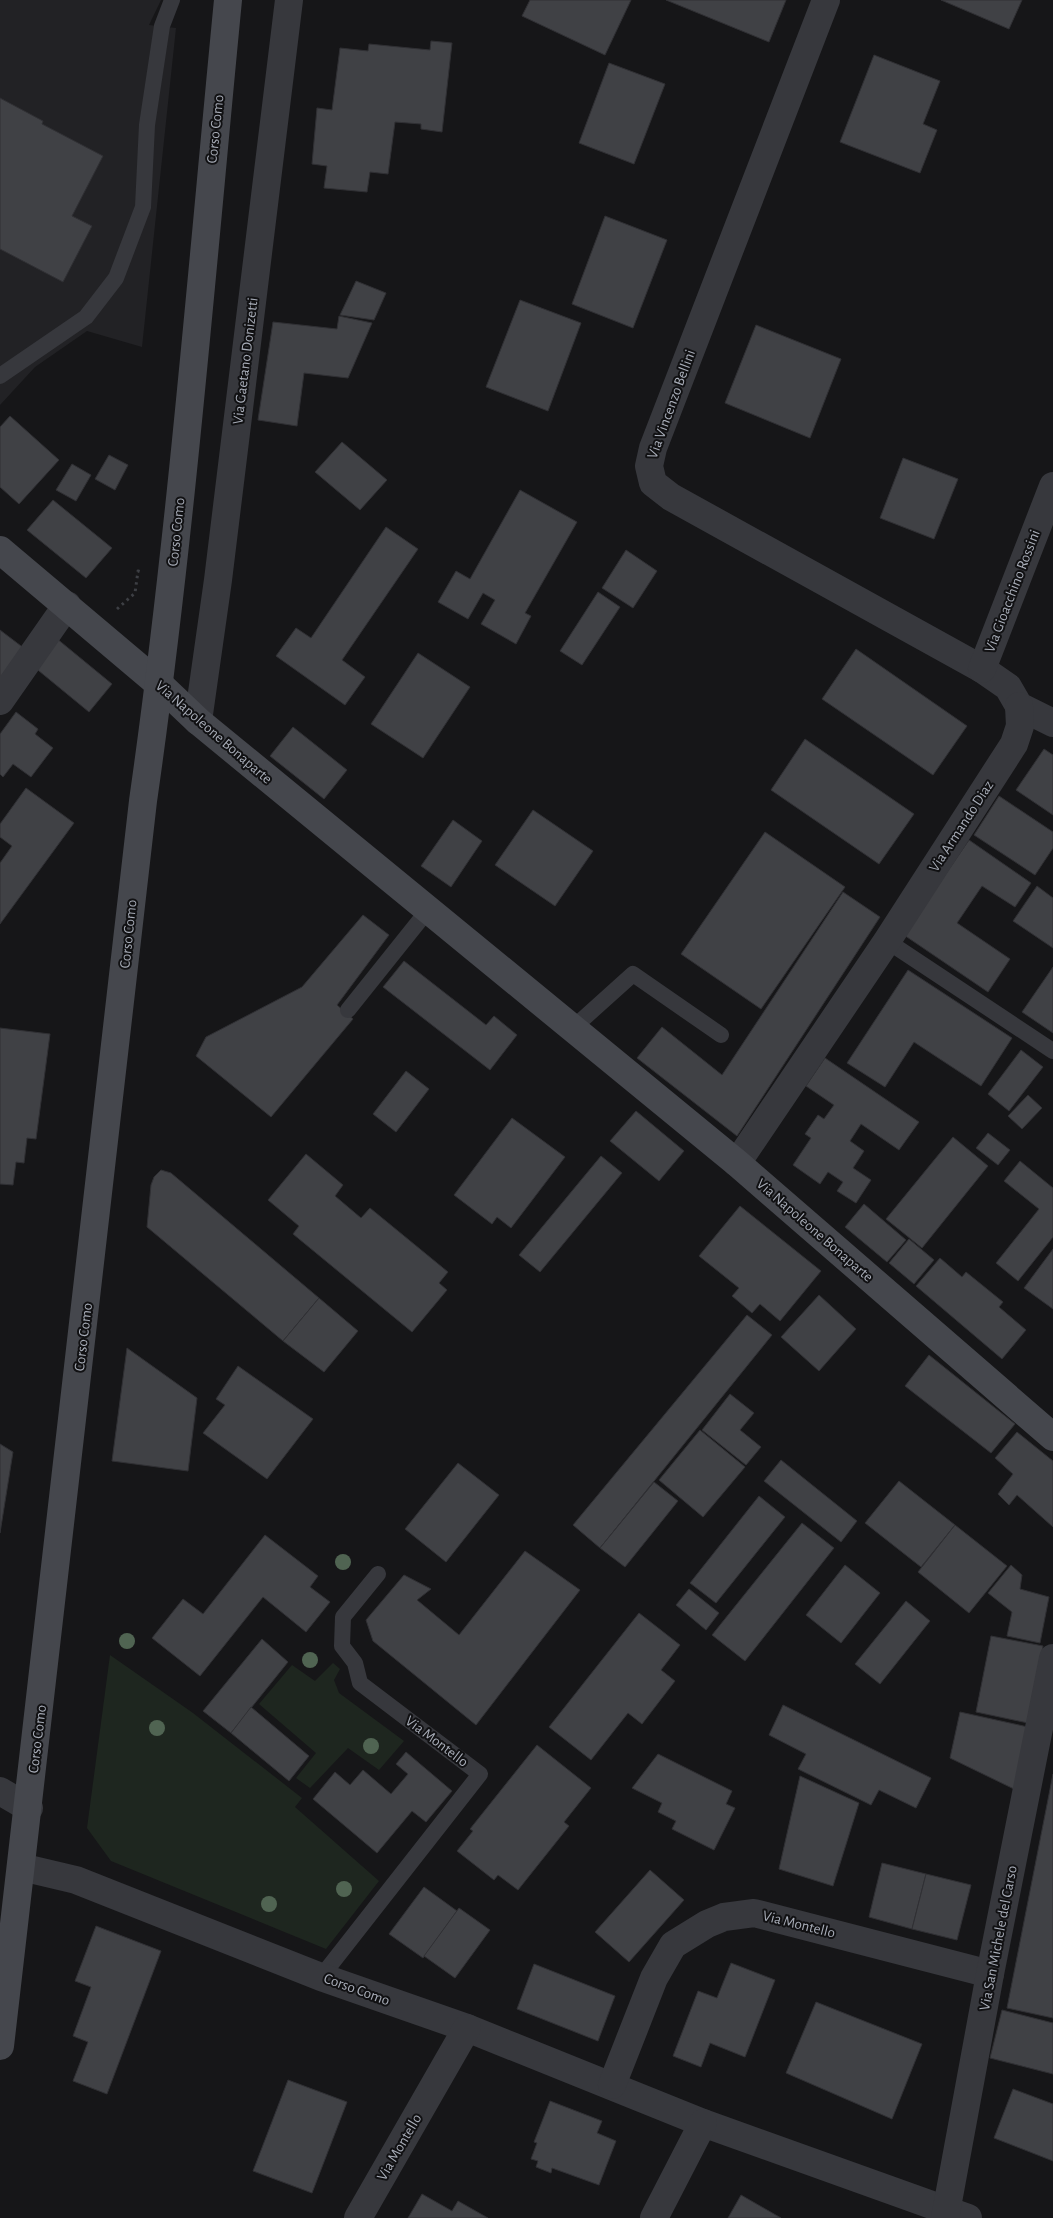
<svg xmlns="http://www.w3.org/2000/svg" width="1053" height="2218" font-family="'Alegreya Sans',sans-serif">
<rect width="100%" height="100%" fill="#161618"/>
<polygon fill="#222225" points="0,0 161,0 149,25 176,28 142,347 87,331 35,367 0,405"/>
<g fill="#1e261f">
<polygon points="110,1655 193,1713 302,1798 295,1807 379,1881 326,1949 111,1861 87,1828"/>
<polygon points="333,1663 340,1669 334,1680 339,1693 404,1741 379,1770 348,1748 310,1788 296,1778 316,1753 259,1704 292,1665 315,1681"/>
</g>
<g fill="#404145" stroke="#303034">
<polygon points="530,0 631,0 605,55 522,16"/>
<polygon points="666,0 786,0 769,42"/>
<polygon points="941,0 1022,0 1009,29"/>
<polygon points="431,41 452,43 442,132 421,129 421,124 395,122 388,174 370,172 367,192 324,188 327,166 312,164 317,108 332,110 340,48 368,51 369,44 430,50"/>
<polygon points="874,55 940,81 923,124 937,130 920,173 840,142"/>
<polygon points="609,63 665,84 634,164 579,143"/>
<polygon points="0,98 43,121 42,124 103,156 72,216 92,226 63,282 0,249"/>
<polygon points="605,216 667,240 633,328 572,304"/>
<polygon points="356,281 386,293 374,320 340,315"/>
<polygon points="520,300 581,323 548,411 486,387"/>
<polygon points="339,316 372,323 348,378 304,373 297,426 258,420 273,322 337,329"/>
<polygon points="756,325 841,359 810,438 725,403"/>
<polygon points="10,416 59,460 19,504 0,487 0,427"/>
<polygon points="342,442 387,480 360,510 315,472"/>
<polygon points="109,455 128,465 115,490 95,479"/>
<polygon points="903,458 958,479 934,539 880,518"/>
<polygon points="72,464 91,475 76,501 56,490"/>
<polygon points="520,490 577,522 525,613 531,616 516,644 481,624 495,600 483,593 468,619 438,602 456,571 470,579"/>
<polygon points="53,500 112,548 86,578 27,530"/>
<polygon points="386,527 418,549 342,660 365,677 345,705 276,656 296,628 311,638"/>
<polygon points="626,550 657,571 633,608 602,588"/>
<polygon points="598,592 620,607 582,665 560,651"/>
<polygon points="0,630 25,649 0,683"/>
<polygon points="56,638 112,684 89,712 33,666"/>
<polygon points="856,649 967,726 933,775 822,699"/>
<polygon points="418,653 470,687 423,758 371,724"/>
<polygon points="16,712 38,729 35,734 53,748 31,777 13,764 3,777 0,774 0,734"/>
<polygon points="293,727 347,770 324,799 270,756"/>
<polygon points="805,739 914,814 879,864 771,790"/>
<polygon points="1044,749 1053,755 1053,815 1016,790"/>
<polygon points="26,788 74,823 0,924 0,863 12,846 0,837 0,824"/>
<polygon points="999,796 1053,832 1053,848 1035,875 974,835"/>
<polygon points="533,810 593,851 555,906 495,865"/>
<polygon points="453,820 482,841 451,887 421,866"/>
<polygon points="765,832 845,887 761,1009 681,954"/>
<polygon points="969,840 1031,883 1015,907 982,886 957,923 1010,959 988,992 904,935"/>
<polygon points="1037,886 1053,898 1053,948 1013,921"/>
<polygon points="843,892 880,917 737,1136 637,1058 662,1027 722,1075"/>
<polygon points="363,915 389,935 337,1005 353,1019 271,1117 196,1056 206,1037 302,987"/>
<polygon points="404,961 486,1025 494,1016 517,1035 490,1070 383,987"/>
<polygon points="1053,967 1053,1033 1022,1012"/>
<polygon points="908,970 1012,1038 981,1086 914,1042 885,1087 847,1063"/>
<polygon points="0,1028 50,1034 36,1139 27,1138 24,1163 16,1162 13,1185 0,1184"/>
<polygon points="1021,1050 1043,1067 1009,1111 988,1094"/>
<polygon points="825,1058 919,1122 899,1150 861,1124 850,1141 864,1151 853,1168 871,1180 856,1203 837,1191 843,1182 828,1172 820,1184 793,1165 811,1138 805,1134 818,1115 824,1119 834,1105 806,1086"/>
<polygon points="406,1071 429,1089 396,1132 373,1114"/>
<polygon points="1028,1095 1042,1108 1022,1129 1008,1116"/>
<polygon points="636,1111 684,1151 659,1181 610,1141"/>
<polygon points="512,1118 565,1157 511,1228 497,1217 492,1224 454,1195"/>
<polygon points="988,1133 1010,1150 998,1165 976,1148"/>
<polygon points="953,1137 988,1166 922,1248 886,1219"/>
<polygon points="306,1154 343,1185 335,1196 361,1218 370,1208 448,1272 439,1283 447,1290 412,1332 293,1234 299,1226 268,1200"/>
<polygon points="601,1156 622,1173 540,1272 519,1255"/>
<polygon points="1020,1161 1053,1188 1053,1237 1018,1281 996,1263 1039,1209 1004,1181"/>
<polygon points="161,1170 171,1173 319,1298 283,1341 147,1227 151,1185 154,1177"/>
<polygon points="864,1204 906,1240 887,1262 845,1227"/>
<polygon points="740,1206 821,1271 780,1321 760,1304 752,1313 732,1296 739,1288 699,1256"/>
<polygon points="909,1239 934,1260 914,1284 889,1263"/>
<polygon points="1053,1249 1053,1309 1024,1288"/>
<polygon points="940,1258 962,1277 966,1272 1003,1302 999,1307 1026,1330 1002,1359 916,1286"/>
<polygon points="819,1295 856,1329 819,1371 781,1337"/>
<polygon points="319,1298 358,1331 324,1372 283,1341"/>
<polygon points="747,1315 772,1335 600,1548 573,1525"/>
<polygon points="127,1348 197,1398 188,1471 112,1461"/>
<polygon points="929,1355 1015,1424 991,1453 905,1386"/>
<polygon points="238,1366 313,1419 267,1479 203,1433 225,1405 216,1399"/>
<polygon points="730,1394 754,1413 740,1430 761,1447 746,1465 702,1430"/>
<polygon points="700,1430 745,1467 703,1517 659,1480"/>
<polygon points="1017,1432 1053,1461 1053,1527 1017,1495 1009,1505 998,1494 1013,1474 995,1458"/>
<polygon points="0,1444 13,1452 0,1533"/>
<polygon points="781,1460 857,1521 841,1542 764,1481"/>
<polygon points="458,1463 499,1495 446,1562 405,1529"/>
<polygon points="899,1481 955,1525 921,1567 865,1523"/>
<polygon points="654,1482 678,1501 625,1567 600,1548"/>
<polygon points="759,1496 785,1517 716,1603 690,1583"/>
<polygon points="802,1523 834,1548 745,1661 712,1635"/>
<polygon points="955,1525 1007,1566 969,1613 918,1572"/>
<polygon points="265,1535 318,1576 310,1587 330,1602 306,1632 263,1597 200,1676 152,1638 183,1599 203,1614"/>
<polygon points="525,1551 580,1590 476,1725 373,1641 366,1620 404,1575 431,1589 417,1600 459,1635"/>
<polygon points="845,1565 880,1593 841,1643 806,1615"/>
<polygon points="1011,1565 1022,1575 1020,1589 1049,1597 1040,1643 1007,1636 1012,1612 988,1593"/>
<polygon points="689,1589 719,1613 706,1630 676,1605"/>
<polygon points="906,1601 930,1621 880,1684 855,1664"/>
<polygon points="639,1613 680,1645 661,1670 675,1681 642,1724 628,1713 591,1760 549,1727"/>
<polygon points="991,1636 1043,1646 1028,1723 976,1712"/>
<polygon points="262,1639 288,1662 231,1733 203,1711"/>
<polygon points="783,1705 931,1778 916,1808 879,1790 871,1805 798,1769 806,1754 769,1735"/>
<polygon points="251,1707 309,1756 289,1781 231,1733"/>
<polygon points="960,1712 1028,1727 1016,1790 950,1758"/>
<polygon points="537,1745 591,1788 564,1822 569,1826 518,1890 498,1875 494,1880 457,1851 473,1831 470,1829"/>
<polygon points="406,1752 452,1791 426,1822 412,1811 377,1853 313,1799 335,1772 350,1785 363,1770 391,1794 408,1774 396,1764"/>
<polygon points="658,1754 732,1791 726,1804 735,1808 714,1850 672,1829 676,1821 658,1812 662,1803 632,1788"/>
<polygon points="1053,1774 1053,2018 1007,2008"/>
<polygon points="800,1776 859,1803 833,1886 779,1869"/>
<polygon points="882,1863 926,1874 912,1929 869,1917"/>
<polygon points="650,1870 684,1900 629,1962 595,1932"/>
<polygon points="926,1874 971,1885 957,1940 912,1929"/>
<polygon points="424,1887 457,1911 423,1958 389,1934"/>
<polygon points="459,1908 490,1930 455,1978 424,1956"/>
<polygon points="96,1926 161,1951 107,2094 73,2081 88,2042 73,2036 91,1987 75,1981"/>
<polygon points="731,1963 775,1980 745,2057 710,2043 701,2067 673,2056 698,1991 717,1998"/>
<polygon points="534,1964 615,1996 598,2041 517,2009"/>
<polygon points="816,2002 922,2044 892,2119 786,2073"/>
<polygon points="1002,2010 1053,2023 1053,2074 990,2058"/>
<polygon points="288,2080 347,2102 312,2193 253,2171"/>
<polygon points="1013,2089 1053,2104 1053,2161 994,2138"/>
<polygon points="550,2101 602,2121 597,2133 616,2141 599,2185 552,2168 551,2173 536,2167 538,2161 531,2159 537,2143 534,2142"/>
<polygon points="422,2194 452,2211 458,2201 488,2218 408,2218"/>
<polygon points="741,2195 781,2218 728,2218"/>
</g>
<g fill="none" stroke-linecap="round" stroke-linejoin="round">
<polyline stroke="#3d3f44" stroke-width="3" stroke-dasharray="2.5 4" stroke-linecap="butt" points="117,609 135,593 138,571 141,572"/>
<g stroke="#37383d" stroke-width="16">
<polyline points="0,376 86,317 116,278 143,207 147,125 162,26 172,0"/>
<polyline points="887,941 1053,1051"/>
<polyline points="348,1010 428,910"/>
<polyline points="573,1028 633,974 721,1035"/>
<polyline points="321,1977 480,1774 360,1683 355,1663 342,1646 343,1617 378,1574"/>
</g>
<g stroke="#37383d" stroke-width="28">
<polyline points="826,0 653,448 649,466 653,483 671,497 982,669 1008,687 1019,706 1053,723"/>
<polyline points="982,669 1053,486"/>
<polyline points="0,701 67,605"/>
<polyline points="198,721 218,580 289,0"/>
<polyline points="737,1163 887,941 1014,744 1020,726 1019,706"/>
<polyline points="0,1791 29,1808"/>
<polyline points="21,1867 76,1880 321,1977 467,2028 703,2123 968,2218"/>
<polyline points="612,2085 654,1978 673,1945 707,1924 724,1917 754,1913 990,1974"/>
<polyline points="358,2218 467,2028"/>
<polyline points="654,2218 703,2123"/>
<polyline points="945,2218 990,1974 1053,1658"/>
</g>
<g stroke="#45474d" stroke-width="28">
<polyline points="0,550 160,685 198,721 737,1163 1053,1437"/>
<path d="M 0,2046 L 143,801 C 181,535 202,267 228,0"/>
</g>
</g>
<g fill="#506452">
<circle cx="343" cy="1562" r="8"/>
<circle cx="127" cy="1641" r="8"/>
<circle cx="310" cy="1660" r="8"/>
<circle cx="157" cy="1728" r="8"/>
<circle cx="371" cy="1746" r="8"/>
<circle cx="344" cy="1889" r="8"/>
<circle cx="269" cy="1904" r="8"/>
</g>
<g text-anchor="middle" stroke-width="4" stroke-linejoin="round" paint-order="stroke">
<g font-size="15" fill="#a8adb8" stroke="#111113">
<text transform="translate(215 129) rotate(-84)" y="5">Corso Como</text>
<text transform="translate(245 361) rotate(-83)" y="5">Via Gaetano Donizetti</text>
<text transform="translate(671 404) rotate(-70)" y="5">Via Vincenzo Bellini</text>
<text transform="translate(176 532) rotate(-84)" y="5">Corso Como</text>
<text transform="translate(1012 591) rotate(-69)" y="5">Via Gioacchino Rossini</text>
<text transform="translate(214 732) rotate(41)" y="5">Via Napoleone Bonaparte</text>
<text transform="translate(961 826) rotate(-57)" y="5">Via Armando Diaz</text>
<text transform="translate(128 934) rotate(-84)" y="5">Corso Como</text>
<text transform="translate(815 1230) rotate(41)" y="5">Via Napoleone Bonaparte</text>
<text transform="translate(83 1337) rotate(-83)" y="5">Corso Como</text>
<text transform="translate(37 1739) rotate(-83)" y="5">Corso Como</text>
<text transform="translate(437 1741) rotate(37)" y="5">Via Montello</text>
<text transform="translate(799 1924) rotate(14)" y="5">Via Montello</text>
<text transform="translate(998 1938) rotate(-79)" y="5">Via San Michele del Carso</text>
<text transform="translate(357 1989) rotate(20)" y="5">Corso Como</text>
<text transform="translate(399 2147) rotate(-60)" y="5">Via Montello</text>
</g>
</g>
</svg>
